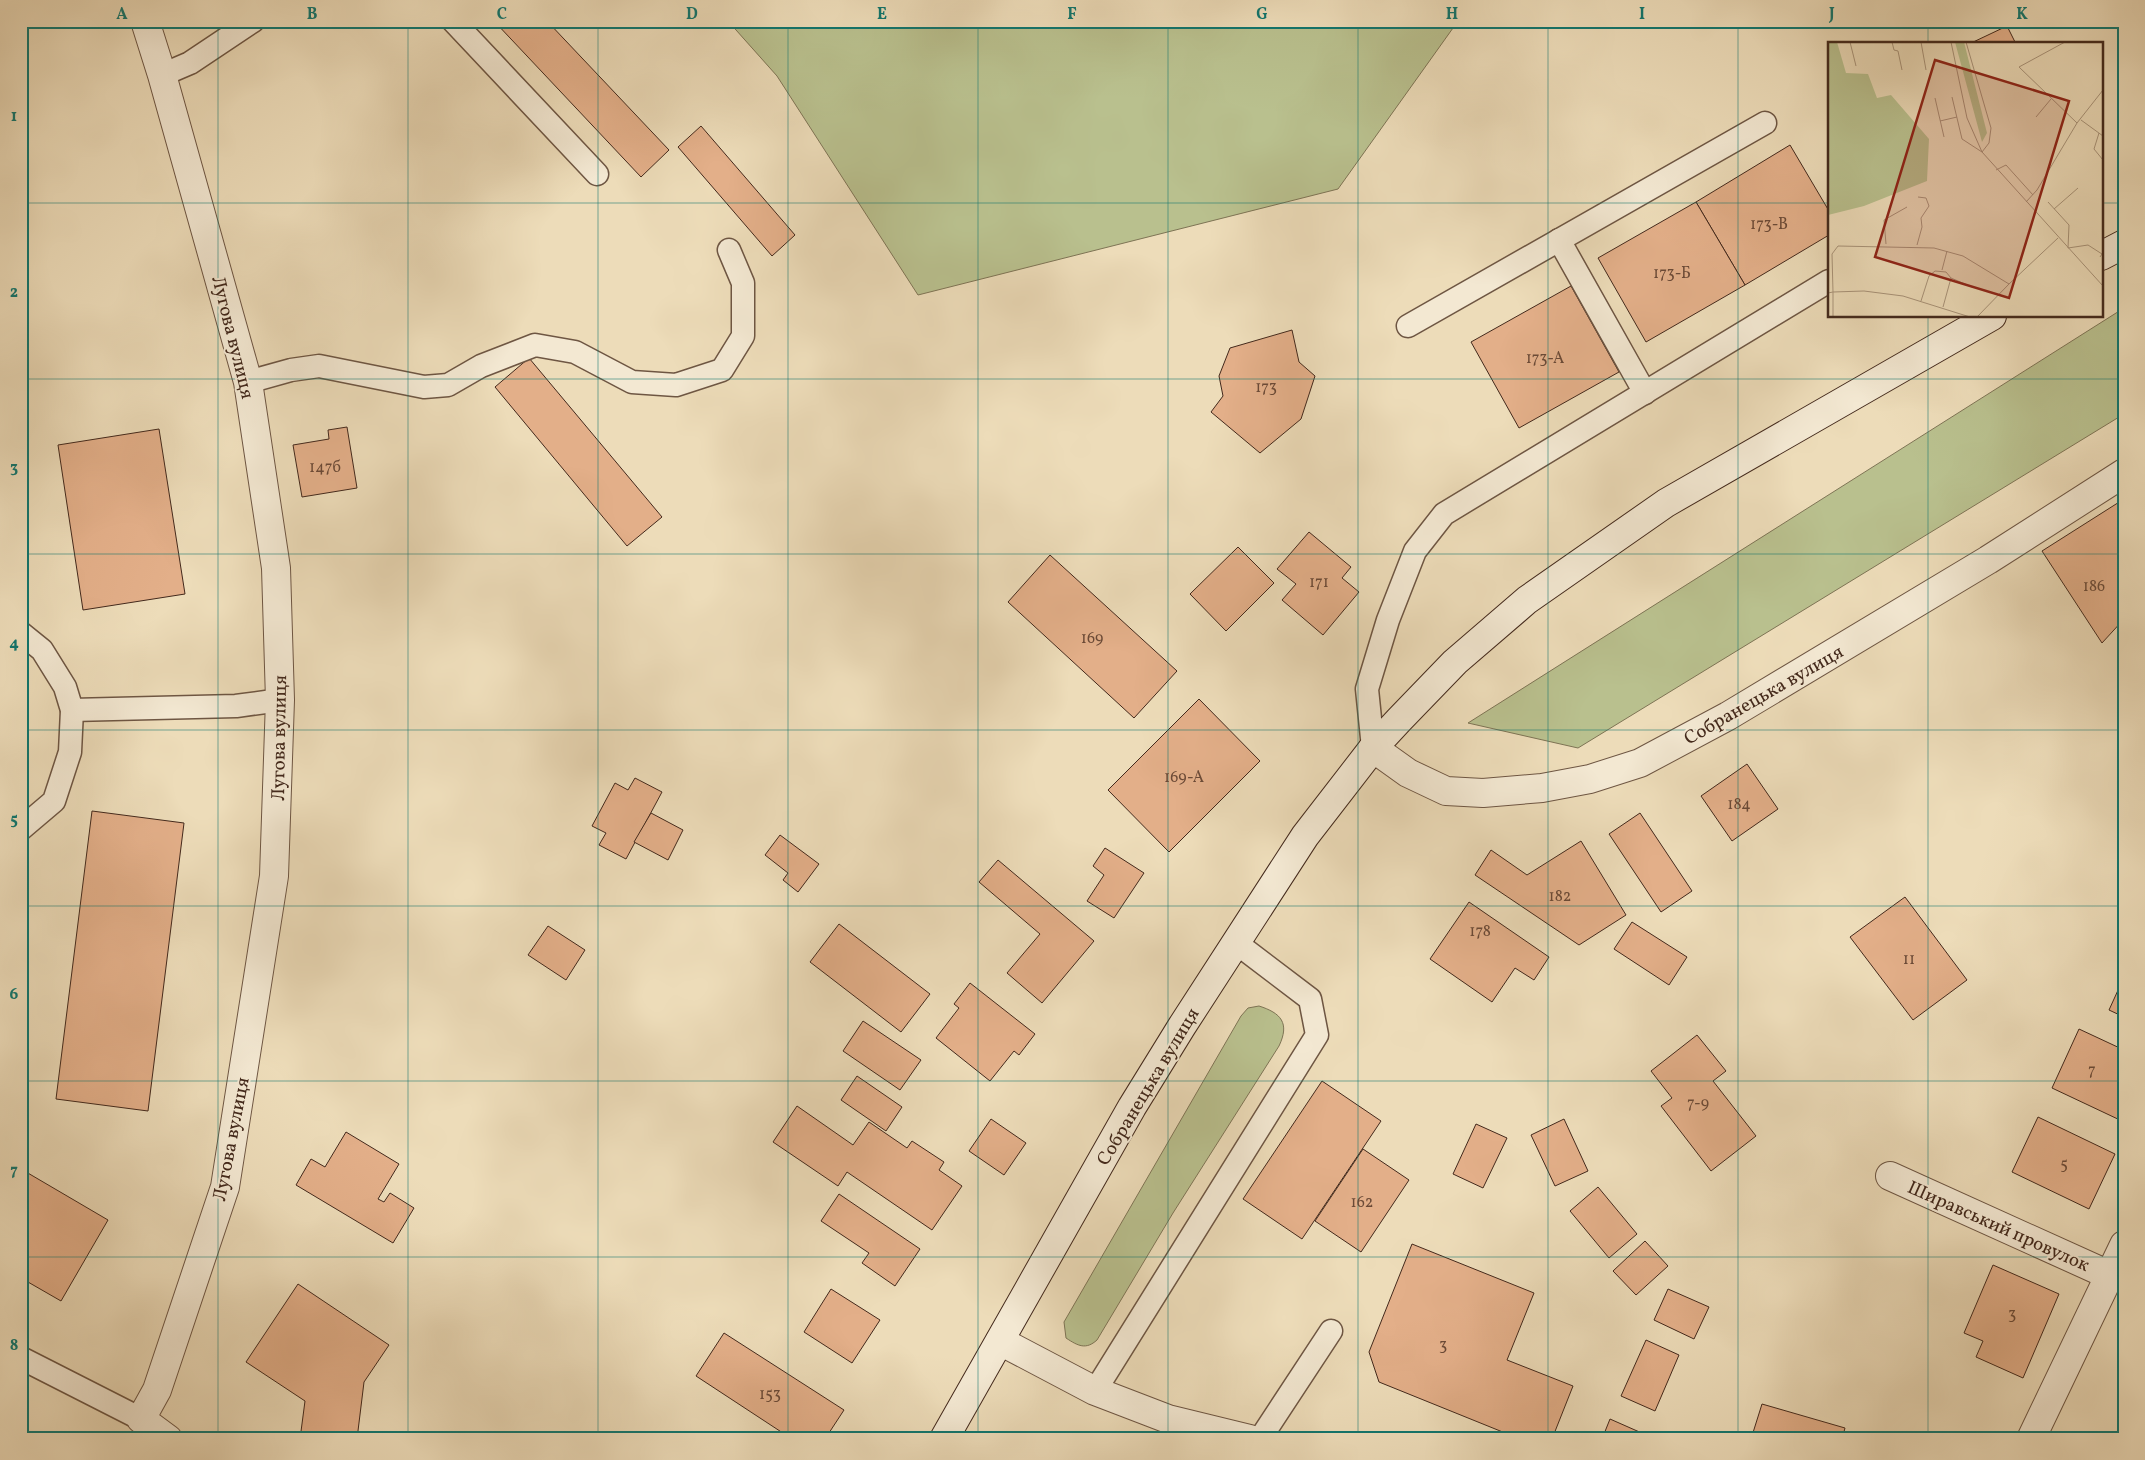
<svg xmlns="http://www.w3.org/2000/svg" width="2145" height="1460" font-family="Vollkorn,serif">
<rect width="100%" height="100%" fill="#eddcb9"/>
<filter id="stains"><feTurbulence type="fractalNoise" baseFrequency=".004" numOctaves="4"/><feColorMatrix values="0 0 0 0 .2 0 0 0 0 .09 0 0 0 0 .02 0 0 0 .5 -.17"/></filter>
<radialGradient id="worn" r=".72"><stop offset=".6" stop-color="#630" stop-opacity="0"/><stop offset="1" stop-color="#630" stop-opacity=".3"/></radialGradient>
<g fill="#b9c08e" stroke="#7e7455">
<polygon points="728,21 1458,21 1338,189 918,295 777,76"/>
<polygon points="2124,308 2124,414 1578,748 1468,723"/>
<path d="M 1259,1006 C 1281,1013 1290,1023 1279,1046 L 1173,1213 L 1097,1340 C 1086,1350 1078,1346 1066,1338 L 1064,1322 L 1241,1016 L 1248,1008 Z"/>
</g>
<g fill="#e3af89" stroke="#43291c">
<polygon points="494,21 547,21 669,150 641,177"/>
<polygon points="2007,26 2016,44 1969,44"/>
<polygon points="701,126 795,235 772,256 678,147"/>
<polygon points="1790,145 1829,211 1829,235 1745,285 1696,202"/>
<polygon points="1696,202 1745,285 1646,342 1598,258"/>
<polygon points="1571,286 1619,372 1519,428 1471,342"/>
<polygon points="1292,330 1299,362 1315,376 1301,419 1260,453 1211,412 1223,396 1219,376 1230,348"/>
<polygon points="529,358 662,517 627,546 495,387"/>
<polygon points="347,427 357,488 302,497 293,445 329,439 328,430"/>
<polygon points="159,429 185,594 83,610 58,445"/>
<polygon points="2124,499 2124,619 2102,643 2042,551"/>
<polygon points="1309,532 1351,567 1342,578 1359,592 1323,635 1282,600 1296,584 1277,569"/>
<polygon points="1238,547 1274,583 1226,631 1190,594"/>
<polygon points="1050,555 1177,671 1134,718 1008,602"/>
<polygon points="1199,699 1260,761 1169,852 1108,790"/>
<polygon points="1747,764 1778,809 1732,841 1701,796"/>
<polygon points="635,778 662,792 626,859 599,845 606,833 592,826 615,783 628,790"/>
<polygon points="92,811 184,823 148,1111 56,1099"/>
<polygon points="651,813 683,830 668,860 634,842"/>
<polygon points="1640,813 1692,891 1661,912 1609,834"/>
<polygon points="780,835 819,864 798,892 783,880 788,873 765,855"/>
<polygon points="1581,841 1626,915 1579,945 1475,875 1491,850 1527,875"/>
<polygon points="1105,848 1144,873 1114,918 1087,901 1104,875 1093,866"/>
<polygon points="998,860 1094,941 1042,1003 1007,973 1040,934 979,882"/>
<polygon points="1905,897 1967,980 1913,1020 1850,937"/>
<polygon points="1469,902 1549,957 1534,980 1515,968 1492,1002 1430,959"/>
<polygon points="1632,922 1687,957 1669,985 1614,949"/>
<polygon points="839,924 930,994 901,1032 810,962"/>
<polygon points="548,926 585,950 566,980 528,955"/>
<polygon points="2124,977 2124,1017 2109,1010"/>
<polygon points="970,983 1035,1034 1019,1055 1014,1051 990,1081 936,1038 959,1008 954,1004"/>
<polygon points="863,1021 921,1060 900,1090 843,1051"/>
<polygon points="2079,1029 2124,1050 2122,1121 2052,1088"/>
<polygon points="1697,1035 1726,1071 1713,1081 1756,1136 1711,1171 1661,1106 1672,1098 1651,1071"/>
<polygon points="857,1076 902,1107 886,1131 841,1100"/>
<polygon points="1322,1081 1381,1121 1302,1239 1243,1199"/>
<polygon points="797,1106 853,1145 869,1122 907,1148 912,1141 944,1162 939,1170 962,1186 932,1230 847,1172 838,1186 773,1142"/>
<polygon points="2038,1117 2115,1154 2089,1209 2012,1172"/>
<polygon points="991,1119 1026,1143 1004,1175 969,1151"/>
<polygon points="1564,1119 1588,1171 1555,1186 1531,1135"/>
<polygon points="1476,1124 1507,1138 1483,1188 1453,1174"/>
<polygon points="346,1132 399,1164 378,1199 384,1202 390,1193 414,1208 393,1243 296,1185 311,1159 325,1167"/>
<polygon points="1363,1149 1409,1180 1361,1252 1315,1221"/>
<polygon points="21,1169 108,1220 61,1301 21,1278"/>
<polygon points="1598,1187 1637,1234 1609,1258 1570,1211"/>
<polygon points="839,1194 920,1249 895,1286 862,1263 869,1253 821,1221"/>
<polygon points="1645,1241 1668,1266 1636,1295 1613,1271"/>
<polygon points="1412,1244 1534,1293 1507,1360 1573,1386 1552,1439 1520,1439 1379,1382 1369,1352"/>
<polygon points="1993,1265 2059,1294 2023,1378 1976,1357 1983,1341 1964,1333"/>
<polygon points="298,1284 389,1345 364,1382 357,1439 300,1439 305,1401 246,1362"/>
<polygon points="831,1289 880,1320 852,1363 804,1332"/>
<polygon points="1668,1289 1709,1307 1694,1339 1654,1320"/>
<polygon points="724,1333 844,1410 825,1439 792,1439 696,1376"/>
<polygon points="1646,1340 1679,1355 1655,1411 1621,1396"/>
<polygon points="1762,1404 1845,1428 1842,1439 1751,1439"/>
<polygon points="1610,1419 1644,1434 1642,1439 1602,1439"/>
</g>
<g fill="none" stroke-linecap="round" stroke-linejoin="round">
<g stroke="#6e5643" stroke-width="25">
<g id="service">
<polyline points="453,21 597,174"/>
<polyline points="162,75 190,63 253,21"/>
<polyline points="1559,240 1645,393"/>
<polyline points="1408,326 1765,123"/>
<polyline points="248,382 291,370 319,366 424,387 448,385 481,366 535,345 575,352 632,382 676,385 722,370 743,336 743,283 729,250"/>
<polyline points="21,633 42,650 65,687 72,710 70,752 54,801 21,829"/>
<polyline points="72,710 236,706 280,700"/>
<polyline points="1373,748 1367,689 1388,620 1415,551 1444,514 1829,281"/>
<polyline points="21,1358 141,1419"/>
<polyline points="1095,1391 1317,1035 1310,999 1235,942"/>
<polyline points="1260,1439 1331,1331"/>
</g>
</g>
<g stroke="#6e5643" stroke-width="30">
<g id="minor">
<polyline points="145,21 162,75 248,382 276,568 280,700 274,876 225,1187 157,1390 141,1419 168,1439"/>
<polyline points="1373,748 1408,773 1446,791 1483,793 1542,788 1590,779 1640,763 1728,716 1988,560 2124,473"/>
<polyline points="1890,1176 2109,1275"/>
<polyline points="2031,1439 2124,1245"/>
</g>
</g>
<g stroke="#6e5643" stroke-width="30">
<polyline id="tertiary" points="1000,1341 1095,1391 1168,1419 1250,1439"/>
</g>
<g stroke="#43291c" stroke-width="30">
<g id="secondary">
<polyline points="2101,256 2124,244"/>
<polyline points="944,1439 1132,1107 1182,1026 1305,836 1373,748 1399,720 1455,662 1527,600 1666,503 1992,316"/>
</g>
</g>
<use href="#service" stroke="#f3e8d2" stroke-width="22"/>
<use href="#minor" stroke="#f3e8d2" stroke-width="28"/>
<use href="#tertiary" stroke="#f3e8d2" stroke-width="28"/>
<use href="#secondary" stroke="#f3e8d2" stroke-width="28"/>
</g>
<path fill="none" stroke="#0f766e" stroke-width="1" stroke-opacity="0.55" d="M 218,21 L 218,1439M 408,21 L 408,1439M 598,21 L 598,1439M 788,21 L 788,1439M 978,21 L 978,1439M 1168,21 L 1168,1439M 1358,21 L 1358,1439M 1548,21 L 1548,1439M 1738,21 L 1738,1439M 1928,21 L 1928,44M 21,203 L 1829,203M 2101,203 L 2124,203M 1928,316 L 1928,1439M 21,379 L 2124,379M 21,554 L 2124,554M 21,730 L 2124,730M 21,906 L 2124,906M 21,1081 L 2124,1081M 21,1257 L 2124,1257"/>
<g text-anchor="middle" stroke-width="4" stroke-linejoin="round" paint-order="stroke">
<g font-size="16" fill="#6b4a37">
<text x="1769" y="229">173-В</text>
<text x="1672" y="278">173-Б</text>
<text x="1545" y="363">173-А</text>
<text x="1266" y="392">173</text>
<text x="325" y="472">147б</text>
<text x="1319" y="587">171</text>
<text x="2094" y="591">186</text>
<text x="1092" y="643">169</text>
<text x="1184" y="782">169-А</text>
<text x="1739" y="809">184</text>
<text x="1560" y="901">182</text>
<text x="1480" y="936">178</text>
<text x="1909" y="964">11</text>
<text x="2092" y="1075">7</text>
<text x="1698" y="1108">7-9</text>
<text x="2064" y="1169">5</text>
<text x="1362" y="1207">162</text>
<text x="2012" y="1319">3</text>
<text x="1443" y="1350">3</text>
<text x="770" y="1399">153</text>
</g>
<g font-size="19" fill="#43291c" stroke="#f3e8d2">
<text transform="translate(234 337) rotate(76)" y="7">Лугова вулиця</text>
<text transform="translate(1763 694) rotate(-30)" y="7">Собранецька вулиця</text>
<text transform="translate(278 738) rotate(-89)" y="7">Лугова вулиця</text>
<text transform="translate(1147 1086) rotate(-59)" y="7">Собранецька вулиця</text>
<text transform="translate(230 1139) rotate(-79)" y="7">Лугова вулиця</text>
<text transform="translate(1999 1225) rotate(24)" y="7">Ширавський провулок</text>
</g>
</g>
<g transform="translate(1828 42)">
<rect width="275" height="275" fill="#eddcb9"/>
<path d="M 0,0 L 9,0 L 18,31 L 40,32 L 49,56 L 63,53 L 101,97 L 99,139 L 36,164 L 0,173 ZM 127,0 L 136,0 L 159,91 L 154,100 Z" fill="#b9c08e"/>
<path fill="none" stroke="#a9947a" stroke-width="1" d="M 22,0 L 28,24M 64,0 L 66,8 L 70,9 L 74,28M 93,0 L 98,28M 123,0 L 139,76 L 154,110 L 275,244M 237,0 L 191,25 L 249,81M 124,55 L 134,97 L 154,110 L 161,101 L 163,86 L 138,0M 107,56 L 116,95M 208,75 L 223,57M 253,78 L 275,94M 112,79 L 129,75M 271,91 L 266,107 L 275,118M 168,128 L 178,123 L 205,153M 198,160 L 209,148 L 249,81 L 275,48M 220,160 L 241,183 L 240,206 L 260,203 L 274,212 L 272,215M 226,167 L 250,146M 58,202 L 56,178 L 79,165M 89,203 L 94,185 L 93,176 L 101,164 L 98,156 L 90,155M 114,228 L 119,209M 0,251 L 5,250 L 4,212 L 10,204 L 106,206 L 135,214 L 181,242 L 230,196M 93,259 L 101,234 L 107,229 L 118,230 L 123,236 L 144,245M 115,265 L 123,236M 5,275 L 5,250 L 36,249 L 75,254 L 142,275M 149,275 L 181,242"/>
<path fill="#8f2418" fill-opacity="0.15" stroke="#8f2418" stroke-width="2.5" d="M 107,18 L 241,59 L 181,256 L 47,215 Z"/>
<rect width="275" height="275" fill="none" stroke="#43291c" stroke-width="2.5"/>
</g>
<rect width="2145" height="1460" fill="none" stroke="#eddcb9" stroke-width="55"/>
<rect x="28" y="28" width="2090" height="1404" fill="none" stroke="#0f766e" stroke-width="2"/>
<g font-size="16" text-anchor="middle" font-weight="bold" fill="#0f766e">
<text x="122" y="19">A</text>
<text x="312" y="19">B</text>
<text x="502" y="19">C</text>
<text x="692" y="19">D</text>
<text x="882" y="19">E</text>
<text x="1072" y="19">F</text>
<text x="1262" y="19">G</text>
<text x="1452" y="19">H</text>
<text x="1642" y="19">I</text>
<text x="1832" y="19">J</text>
<text x="2022" y="19">K</text>
<text x="14" y="121">1</text>
<text x="14" y="297">2</text>
<text x="14" y="472">3</text>
<text x="14" y="648">4</text>
<text x="14" y="824">5</text>
<text x="14" y="999">6</text>
<text x="14" y="1175">7</text>
<text x="14" y="1350">8</text>
</g>
<rect width="100%" height="100%" filter="url(#stains)"/>
<rect width="100%" height="100%" fill="url(#worn)"/>
</svg>
